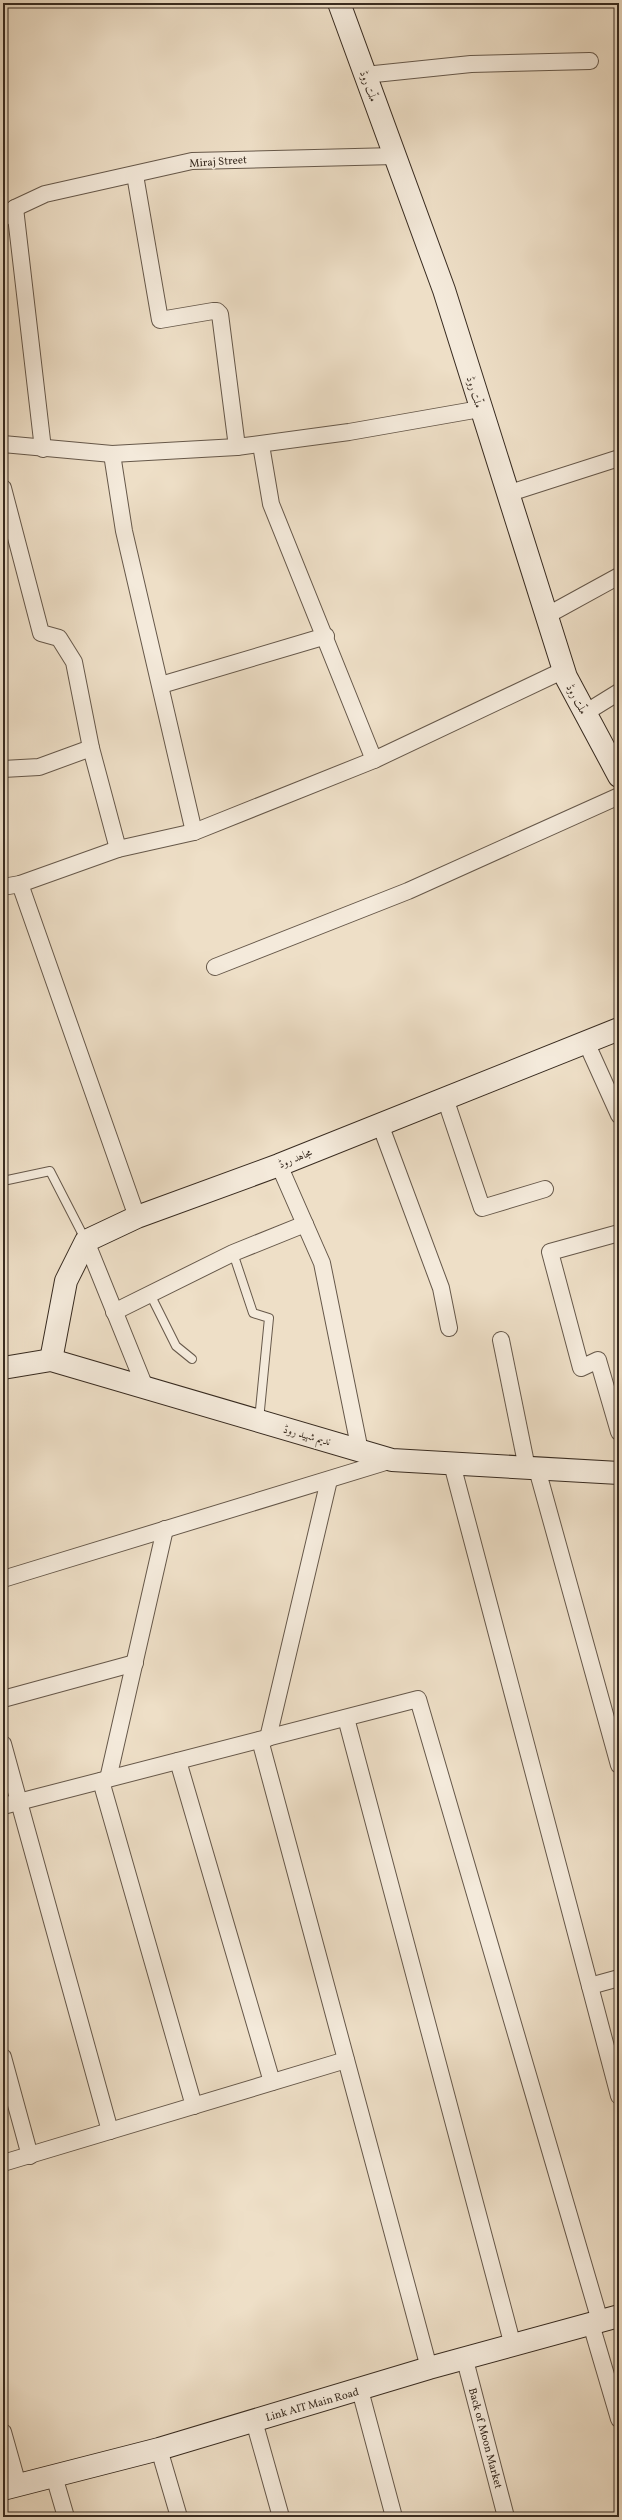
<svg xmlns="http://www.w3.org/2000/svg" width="622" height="2520" font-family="Vollkorn,Amiri,serif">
<rect width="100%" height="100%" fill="#eedfc7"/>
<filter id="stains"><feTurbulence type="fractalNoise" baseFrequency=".005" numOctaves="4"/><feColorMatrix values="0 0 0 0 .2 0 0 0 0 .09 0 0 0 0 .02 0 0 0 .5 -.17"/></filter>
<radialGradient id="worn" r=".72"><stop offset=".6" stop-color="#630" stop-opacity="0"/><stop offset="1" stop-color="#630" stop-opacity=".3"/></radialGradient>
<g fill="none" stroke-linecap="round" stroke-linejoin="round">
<g stroke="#66584a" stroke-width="10">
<g id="lane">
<polyline points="3,1181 50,1171 86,1241"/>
<polyline points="233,1253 253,1313 269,1318 259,1420"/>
<polyline points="150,1294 176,1346 192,1359"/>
</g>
</g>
<g stroke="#66584a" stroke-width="18">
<g id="street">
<polyline points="365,75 471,64 590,61"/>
<polyline points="135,175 160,320 213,311 217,311 220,314 237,447"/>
<polyline points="15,208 43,449"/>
<polyline points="3,218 15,208 45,194 192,161 395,156"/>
<polyline points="3,444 112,454 237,447 349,432 480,409"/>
<polyline points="261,445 271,504 374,760"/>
<polyline points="112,454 124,531 194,832"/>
<polyline points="3,488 41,633 59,638 74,662 91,748 39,767 3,769"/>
<polyline points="507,494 619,458"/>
<polyline points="546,616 619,576"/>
<polyline points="161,685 326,636"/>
<polyline points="585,713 619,692"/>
<polyline points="91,748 118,849"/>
<polyline points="20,884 137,1217"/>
<polyline points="3,887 20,884 118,849 194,832 374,760 564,670"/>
<polyline points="215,967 408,891 619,796"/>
<polyline points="586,1042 619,1115"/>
<polyline points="445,1098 482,1208 545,1189"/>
<polyline points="380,1124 441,1288 449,1328"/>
<polyline points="279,1165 322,1263 360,1451"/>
<polyline points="619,1233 550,1252 581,1368 598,1360 619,1432"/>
<polyline points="86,1241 145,1387"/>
<polyline points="114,1312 233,1253 305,1224"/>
<polyline points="501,1340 527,1468"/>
<polyline points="452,1464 619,2096"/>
<polyline points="537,1469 619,1765"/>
<polyline points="3,1579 392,1460"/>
<polyline points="3,1699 135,1663"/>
<polyline points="346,1718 513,2346"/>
<polyline points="268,1738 329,1480"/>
<polyline points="260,1740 429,2368"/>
<polyline points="3,1744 110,2131"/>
<polyline points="178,1761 272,2082"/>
<polyline points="108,1779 165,1529"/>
<polyline points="101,1781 194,2106"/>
<polyline points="3,1806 418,1699 600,2321"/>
<polyline points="590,1986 619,1978"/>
<polyline points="3,2057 30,2156"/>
<polyline points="3,2163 346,2060"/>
<polyline points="591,2324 619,2419"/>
<polyline points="465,2360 506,2517"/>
<polyline points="360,2390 394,2517"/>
<polyline points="254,2421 281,2517"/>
<polyline points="3,2432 18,2485"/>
<polyline points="159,2449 179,2517"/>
<polyline points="54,2476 66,2517"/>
</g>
</g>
<g stroke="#382b20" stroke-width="24">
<g id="secondary">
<polyline points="339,3 444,290 566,677 619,776"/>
<polyline points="51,1360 66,1281 86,1241 137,1217 279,1165 619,1029"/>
<polyline points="3,1368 51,1360 392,1460 619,1473"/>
<polyline points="3,2489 159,2449 429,2368 619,2316"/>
</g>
</g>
<use href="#lane" stroke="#f4eadb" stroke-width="8"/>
<use href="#street" stroke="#f4eadb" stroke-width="16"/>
<use href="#secondary" stroke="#f4eadb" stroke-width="22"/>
</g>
<g text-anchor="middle" stroke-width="3" stroke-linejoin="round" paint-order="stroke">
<g font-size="11" fill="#382b20" stroke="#f4eadb">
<text transform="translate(369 86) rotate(70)" y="4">ملّت روڈ</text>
<text transform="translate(218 161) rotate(-4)" y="4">Miraj Street</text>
<text transform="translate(475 392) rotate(73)" y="4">ملّت روڈ</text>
<text transform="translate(577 699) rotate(62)" y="4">ملّت روڈ</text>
<text transform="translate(295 1158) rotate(-22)" y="4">مجاہد روڈ</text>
<text transform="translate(307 1435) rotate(16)" y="4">ندیم شہید روڈ</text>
<text transform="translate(312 2404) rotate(-16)" y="4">Link AIT Main Road</text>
<text transform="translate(486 2438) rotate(75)" y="4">Back of Moon Market</text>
</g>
</g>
<rect width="622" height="2520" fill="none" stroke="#eedfc7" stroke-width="16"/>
<rect x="4" y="4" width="614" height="2512" fill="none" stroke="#382b20" stroke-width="2"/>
<rect x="8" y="8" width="606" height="2504" fill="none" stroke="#382b20"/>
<rect width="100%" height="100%" filter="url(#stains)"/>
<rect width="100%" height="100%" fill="url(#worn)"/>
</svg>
